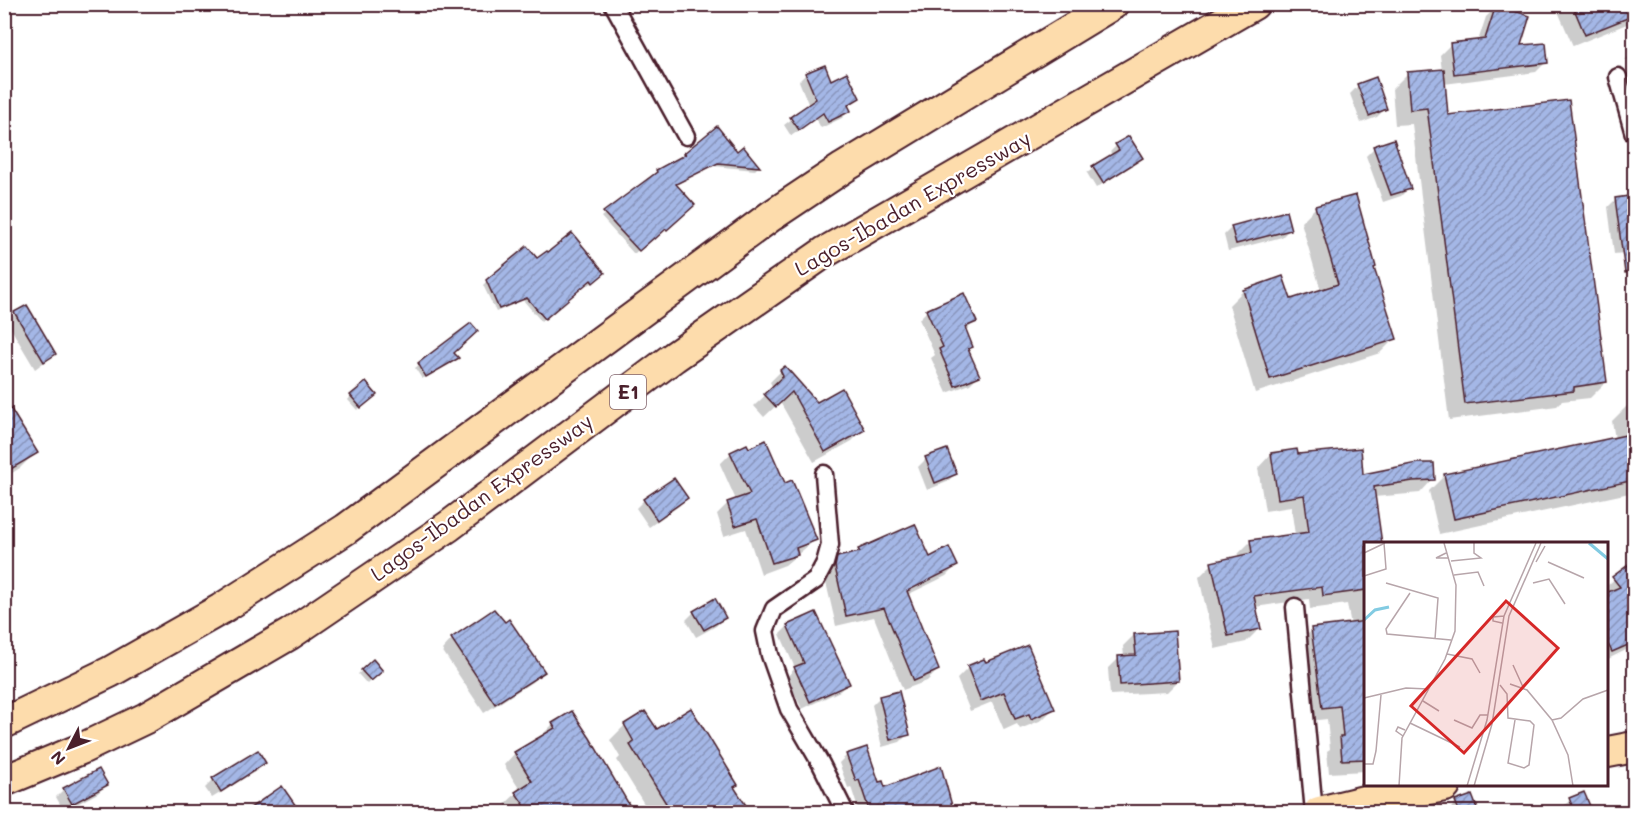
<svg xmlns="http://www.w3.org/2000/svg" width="1639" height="817" font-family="Mali,sans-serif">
<defs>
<pattern id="building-hatch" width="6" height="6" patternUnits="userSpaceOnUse" patternTransform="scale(1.5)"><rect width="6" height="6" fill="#a4b7e6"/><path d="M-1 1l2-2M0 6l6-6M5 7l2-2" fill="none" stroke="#8894bb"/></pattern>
</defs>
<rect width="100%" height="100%" fill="#fff"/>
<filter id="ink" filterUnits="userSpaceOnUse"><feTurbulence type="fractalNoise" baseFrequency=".0167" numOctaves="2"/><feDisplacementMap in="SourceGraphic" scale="12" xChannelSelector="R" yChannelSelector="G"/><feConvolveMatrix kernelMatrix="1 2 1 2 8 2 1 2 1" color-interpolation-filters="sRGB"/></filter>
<g filter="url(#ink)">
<g fill="#0003">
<polygon points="1561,4 1634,4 1634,21 1573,46 1557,9"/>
<polygon points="1496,7 1519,47 1546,62 1536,72 1444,84 1447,116 1606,382 1590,398 1562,401 1557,406 1449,420 1412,124 1395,125 1392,89 1408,73 1442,71 1440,55 1451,44 1478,41 1486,17"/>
<polygon points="1634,51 1634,59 1625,60"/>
<polygon points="806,74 830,82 859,98 847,107 849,111 842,118 821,128 816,119 791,136 784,125 809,106 799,81"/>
<polygon points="1358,86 1385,109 1377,117 1361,123 1350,94"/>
<polygon points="1116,146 1141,158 1135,164 1096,188 1087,173 1113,155 1110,152"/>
<polygon points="1374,148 1409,188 1401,196 1383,202 1366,156"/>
<polygon points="737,153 758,167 755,170 713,166 675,185 693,205 663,232 662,231 651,241 649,240 634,254 601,217 657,171 685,154"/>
<polygon points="1616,199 1634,252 1614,254 1608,207"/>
<polygon points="1316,207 1372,269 1395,338 1380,353 1255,393 1229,305 1243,291 1290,301 1321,291 1301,222"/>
<polygon points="1232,227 1290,229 1282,237 1228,251 1224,235"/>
<polygon points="537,260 600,277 589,285 586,283 541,321 523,300 496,312 483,285 487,281"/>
<polygon points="927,311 975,322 965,331 971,346 967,351 978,376 970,384 947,393 931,358 935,355 919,319"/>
<polygon points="15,314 55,354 35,369 7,322"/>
<polygon points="471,325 453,353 453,361 422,379 415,368"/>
<polygon points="781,371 817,404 863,430 852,441 814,462 780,402 764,417 754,406 773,388 770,382"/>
<polygon points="351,396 371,399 357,410 348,400"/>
<polygon points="4,401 36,452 20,468 4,478"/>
<polygon points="1634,404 1634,492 1439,534 1429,491 1445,475 1615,439 1612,421 1628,405"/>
<polygon points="748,450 784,484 815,540 785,565 761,574 746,529 724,536 717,514 728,503 736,500 720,464 731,453"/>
<polygon points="1271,454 1297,456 1362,475 1433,479 1420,493 1374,497 1366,544 1365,771 1329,773 1327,751 1330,749 1327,719 1309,721 1299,643 1312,630 1351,625 1347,604 1310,609 1309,599 1255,607 1260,628 1246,642 1215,649 1199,577 1212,564 1238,558 1238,554 1251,541 1295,535 1291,507 1265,511 1258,468"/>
<polygon points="926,459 955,474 947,482 927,490 918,467"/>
<polygon points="686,498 679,506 649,527 636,508 644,500"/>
<polygon points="859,550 930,559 957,565 946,576 907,595 938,670 927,681 903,690 874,617 836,626 825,578 827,569 838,559 854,555"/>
<polygon points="1634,562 1634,641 1626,650 1608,659 1608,585"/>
<polygon points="694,612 724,618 716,626 696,637 686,620"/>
<polygon points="788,626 848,683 840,691 802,709 787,677 795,668 780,634"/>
<polygon points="1134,635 1178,681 1167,692 1110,695 1108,669 1119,658 1124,657 1123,646"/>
<polygon points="452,639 543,671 532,682 484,713 442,650"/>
<polygon points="373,661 381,671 367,684 358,674"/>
<polygon points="968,668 1053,709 1042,720 1020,729 1017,724 1004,730 992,702 970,711 957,679"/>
<polygon points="880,697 908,734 900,742 882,747 872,705"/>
<polygon points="645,713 656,731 733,788 748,812 649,812 617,760 620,757 610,740 625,725"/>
<polygon points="553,724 633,812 511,812 505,804 520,790 504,765 515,753 543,737 542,735"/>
<polygon points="847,755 884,788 940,768 952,812 859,812 851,787 848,788 839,763"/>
<polygon points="264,763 256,771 212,798 205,788 213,780"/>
<polygon points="106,785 98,793 64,811 56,797 64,789"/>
<polygon points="282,788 296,810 294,812 245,812"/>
<polygon points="1570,800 1592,812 1546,812 1562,808"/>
<polygon points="1456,802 1478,812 1448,812"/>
</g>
<g fill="url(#building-hatch)" stroke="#4a1f2b" stroke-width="1.5">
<polygon points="1572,4 1635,4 1635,15 1585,35"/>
<polygon points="1496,5 1530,16 1521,45 1546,43 1548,63 1454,74 1450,43 1485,39"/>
<polygon points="825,65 831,80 847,72 860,98 848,105 851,111 828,122 823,113 799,130 790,117 816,99 805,73"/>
<polygon points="1444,69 1448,115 1569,100 1607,382 1574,387 1574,391 1465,404 1427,108 1410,110 1407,72"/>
<polygon points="1376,77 1387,109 1369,116 1357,84"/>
<polygon points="717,126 737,151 743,146 760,167 718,163 676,184 695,205 667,230 666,229 655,239 654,238 639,251 603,212 657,172 656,170 686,154 684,153"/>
<polygon points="1129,136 1143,158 1103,183 1092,166 1119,150 1115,144"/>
<polygon points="1394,139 1411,189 1391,195 1373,146"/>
<polygon points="1356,195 1376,267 1374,268 1397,339 1270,379 1243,290 1283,276 1291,299 1338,284 1315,206"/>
<polygon points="1635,195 1635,272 1625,273 1615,198"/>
<polygon points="1286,211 1291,230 1236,244 1231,226"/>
<polygon points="572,233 605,273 593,283 591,280 545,319 527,298 499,309 486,280 527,246 537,258 547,251 548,252"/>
<polygon points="964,293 977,322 965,327 973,347 968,349 980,376 955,386 939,349 943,347 926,310"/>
<polygon points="27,305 56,354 44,362 14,312"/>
<polygon points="471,323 478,331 454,353 459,358 426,377 418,363"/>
<polygon points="785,366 817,402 842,388 865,430 825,452 792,392 776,407 764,394 783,376 780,370"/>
<polygon points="366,382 377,395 361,408 350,395"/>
<polygon points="4,398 38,453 4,473"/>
<polygon points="1635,433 1635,480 1454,519 1444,474"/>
<polygon points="766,440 785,483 792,480 817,540 796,548 798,555 772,563 757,519 735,526 727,502 750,494 730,452 747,444 749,448"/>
<polygon points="1361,448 1363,474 1417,463 1434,463 1435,480 1413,481 1374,487 1382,544 1366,544 1366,590 1323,596 1322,587 1254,596 1261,629 1228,636 1211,562 1252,553 1250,540 1309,532 1304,495 1278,499 1271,453 1297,449 1298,454"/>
<polygon points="947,449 957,474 935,483 925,457"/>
<polygon points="674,478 688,498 657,520 643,499"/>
<polygon points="915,524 930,557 949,547 958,566 907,591 939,670 914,681 884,608 846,616 835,567 837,557 860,552 858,549"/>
<polygon points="1635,560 1635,642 1612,652 1608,644 1608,592 1620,587 1612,577"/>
<polygon points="715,598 726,618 704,630 693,611"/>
<polygon points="494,609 505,622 509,619 545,672 495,704 451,638"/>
<polygon points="816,612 850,684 810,702 794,667 804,663 787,625"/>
<polygon points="1366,621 1366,759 1342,760 1340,736 1343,736 1340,706 1322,708 1311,628"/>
<polygon points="1175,631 1179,681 1120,685 1118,656 1136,655 1134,634"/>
<polygon points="1028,645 1055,709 1031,719 1029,714 1015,719 1004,692 981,701 967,666 984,659 986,662"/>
<polygon points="373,659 383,671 371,681 361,670"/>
<polygon points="899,691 910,735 890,740 879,696"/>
<polygon points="691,708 738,785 734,787 751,813 672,813 630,745 634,742 624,724 645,711 657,729"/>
<polygon points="572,711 590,738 634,813 530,813 515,792 532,781 514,752 555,728 552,723"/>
<polygon points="867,747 879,782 883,781 885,787 941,766 954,813 939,813 937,807 921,813 870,813 859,780 856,781 846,754"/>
<polygon points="258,750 266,763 221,792 212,778"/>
<polygon points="99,769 108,785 72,804 63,788"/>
<polygon points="282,786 296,806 286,813 243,813"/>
<polygon points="1584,792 1593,813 1575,813 1569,798"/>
<polygon points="1472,795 1479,813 1460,813 1455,801"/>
</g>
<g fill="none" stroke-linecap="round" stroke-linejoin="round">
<g stroke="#4a1f2b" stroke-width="21">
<g id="street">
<polyline points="613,4 686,136"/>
<polyline points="1618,77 1634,134"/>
<polyline points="824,474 830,545 825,563 816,580 774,609 765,631 770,655 789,709 821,764 845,812"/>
<polyline points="1295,607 1314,812"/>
</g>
</g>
<g stroke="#4a1f2b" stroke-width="34">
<g id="highway">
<polyline points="4,723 110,672 221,609 346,529 771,216 843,168 1113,4"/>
<polyline points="1608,752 1634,747"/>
<polyline points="4,781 81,749 146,718 290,634 449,526 674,357 825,252 1254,4"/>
<polyline points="1319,812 1364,801 1445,786"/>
</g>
</g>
<use href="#street" stroke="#fff" stroke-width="16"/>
<use href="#highway" stroke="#fddcac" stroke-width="30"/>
</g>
</g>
<g text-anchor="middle" stroke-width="4.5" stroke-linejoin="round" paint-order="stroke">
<rect fill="#fff" stroke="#80626b" stroke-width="1.5" x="610" y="375" width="36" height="34" rx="4.5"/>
<g font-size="20" font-weight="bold" fill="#4a1f2b">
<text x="628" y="399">E1</text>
</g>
<g font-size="21" fill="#4a1f2b" stroke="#fff">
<text transform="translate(913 204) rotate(-30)" y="7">Lagos-Ibadan Expressway</text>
<text transform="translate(482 498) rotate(-36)" y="7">Lagos-Ibadan Expressway</text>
</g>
</g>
<g transform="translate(1364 542)">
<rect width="244" height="244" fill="#fff"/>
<path fill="none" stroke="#82cbe2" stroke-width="3" d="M 225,1 L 244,17M 0,78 L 11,68 L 25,65"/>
<path fill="none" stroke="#b7a5aa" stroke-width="1.5" d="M 0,11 L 21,1M 82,11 L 72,16 L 85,16M 87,19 L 117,16 L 110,11 L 110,1M 172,20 L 181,4M 184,20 L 220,36M 90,33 L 114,30 L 120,44M 0,34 L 22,27 L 20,1M 22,41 L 74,56 L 71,97M 169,41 L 185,37 L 201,62M 46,51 L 22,87 L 23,92 L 87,98M 138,81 L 129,79 L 129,75 L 140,74M 83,112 L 108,117 L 116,131M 149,123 L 159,145M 146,142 L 163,148 L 188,178 L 204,213 L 209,244M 136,143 L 143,152 L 144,176 L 166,179 L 170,183 L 165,223 L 160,226 L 144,221 L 151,178M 0,156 L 42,146 L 64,147M 59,159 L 75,169M 90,178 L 108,186 L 116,173 L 124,173M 188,178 L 197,176 L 219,157 L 244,148M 46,181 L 96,205M 39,194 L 32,189 L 34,185 L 41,188M 0,222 L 9,222 L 12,209 L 17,153M 35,244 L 38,196 L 81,117 L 91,89 L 92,43 L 80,1M 103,244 L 123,178 L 140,74 L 172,1M 110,244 L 128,182 L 145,74 L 177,1"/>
<path fill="#d62828" fill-opacity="0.15" stroke="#d62828" stroke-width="3" d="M 142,59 L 194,106 L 100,211 L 47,164 Z"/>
<rect width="244" height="244" fill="none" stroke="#4a1f2b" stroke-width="3"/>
</g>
<rect width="1639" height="817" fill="none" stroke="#fff" stroke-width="24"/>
<rect x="12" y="12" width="1615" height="793" fill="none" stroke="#4a1f2b" stroke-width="2" filter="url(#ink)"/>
<g transform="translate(69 748) rotate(228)" stroke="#ffffff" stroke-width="4.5" paint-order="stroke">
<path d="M0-4.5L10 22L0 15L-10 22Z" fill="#4a1f2b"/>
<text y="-9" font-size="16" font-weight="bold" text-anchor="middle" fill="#4a1f2b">N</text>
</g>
</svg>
